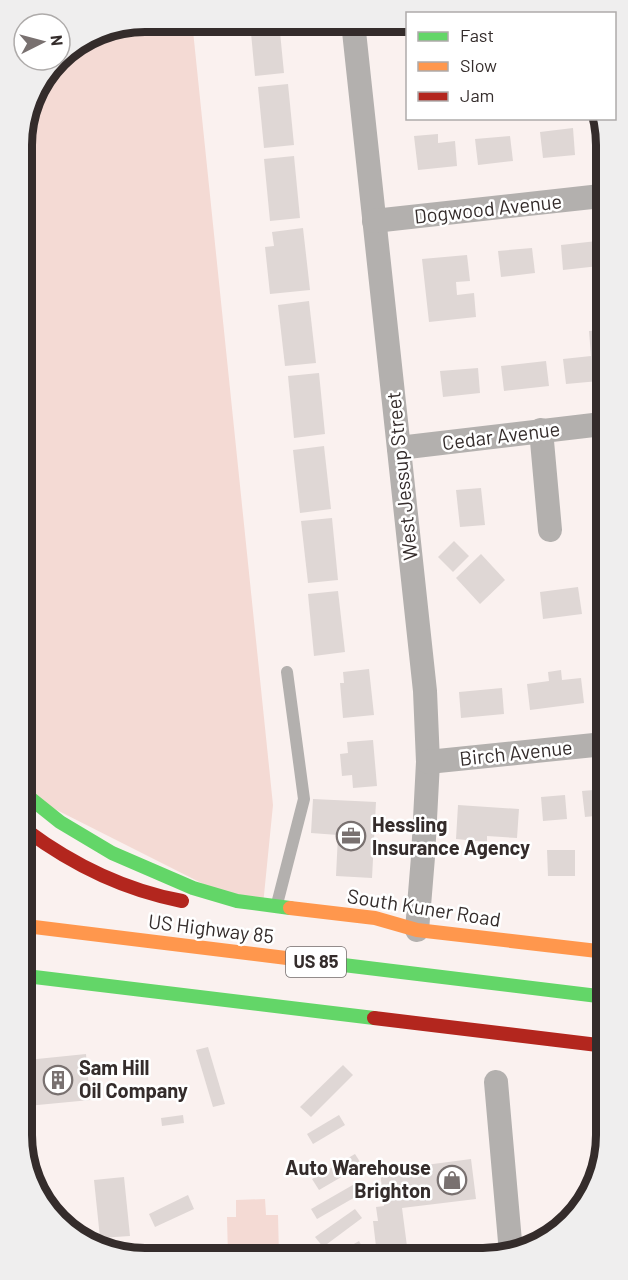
<svg xmlns="http://www.w3.org/2000/svg" width="628" height="1280" font-family="Barlow,sans-serif">
<rect width="100%" height="100%" fill="#faf1ef"/>
<g fill="#f4dad4">
<polygon points="145,21 192,21 273,805 263,905 237,901 25,794 22,129 34,90 57,60 60,60 63,52 98,30"/>
<polygon points="265,1199 266,1215 278,1215 279,1256 228,1257 227,1217 236,1217 236,1200"/>
</g>
<g fill="#dfd7d5">
<polygon points="250,22 279,22 284,73 255,76"/>
<polygon points="288,84 294,145 264,148 258,87"/>
<polygon points="573,128 575,155 543,158 540,132"/>
<polygon points="438,134 438,143 455,141 457,166 418,170 414,136"/>
<polygon points="510,136 513,161 478,165 475,139"/>
<polygon points="294,156 300,218 270,221 264,159"/>
<polygon points="303,228 310,290 270,294 265,247 274,246 272,232"/>
<polygon points="597,241 599,266 563,270 561,245"/>
<polygon points="532,248 535,273 501,277 498,251"/>
<polygon points="467,255 470,281 456,282 457,295 474,293 476,317 429,322 422,259"/>
<polygon points="309,301 316,363 285,366 278,305"/>
<polygon points="602,330 602,354 596,354 599,381 566,384 563,359 591,356 589,331"/>
<polygon points="546,361 549,386 504,391 501,366"/>
<polygon points="478,368 480,393 443,397 440,371"/>
<polygon points="319,373 325,434 294,438 288,376"/>
<polygon points="324,446 331,509 300,513 293,450"/>
<polygon points="603,473 603,511 599,511 595,474"/>
<polygon points="481,488 485,525 460,527 456,490"/>
<polygon points="332,518 338,580 308,583 301,521"/>
<polygon points="454,541 469,556 453,572 438,557"/>
<polygon points="481,554 505,580 480,604 456,578"/>
<polygon points="578,587 582,614 543,619 540,592"/>
<polygon points="338,591 345,652 314,656 308,594"/>
<polygon points="604,664 604,702 600,703 596,665"/>
<polygon points="369,669 374,715 343,718 340,683 344,683 343,672"/>
<polygon points="561,670 562,680 581,678 584,703 530,710 527,684 549,681 548,672"/>
<polygon points="502,688 504,714 461,718 459,692"/>
<polygon points="373,740 377,786 353,788 352,775 342,776 340,754 348,753 347,742"/>
<polygon points="605,789 605,815 585,817 582,791"/>
<polygon points="565,795 567,819 543,821 541,797"/>
<polygon points="313,799 376,802 372,878 336,876 338,835 311,833"/>
<polygon points="458,805 519,809 517,838 487,836 487,842 456,839"/>
<polygon points="547,850 575,850 575,876 548,876"/>
<polygon points="208,1047 225,1104 213,1107 196,1050"/>
<polygon points="86,1054 90,1100 27,1106 27,1060"/>
<polygon points="343,1065 353,1075 311,1117 300,1107"/>
<polygon points="183,1115 184,1123 162,1126 161,1118"/>
<polygon points="339,1115 345,1125 313,1144 307,1134"/>
<polygon points="355,1154 362,1165 319,1190 312,1179"/>
<polygon points="471,1159 476,1199 402,1208 408,1254 377,1255 373,1221 378,1221 376,1207 384,1206 380,1171"/>
<polygon points="124,1177 130,1236 100,1238 94,1180"/>
<polygon points="358,1182 364,1192 317,1219 311,1209"/>
<polygon points="188,1195 194,1209 155,1227 149,1214"/>
<polygon points="355,1209 362,1218 323,1247 315,1237"/>
<polygon points="359,1241 364,1250 356,1255 335,1255"/>
</g>
<g fill="none" stroke-linecap="round" stroke-linejoin="round">
<polyline stroke="#b3b0ae" stroke-width="12" points="277,904 304,799 287,672"/>
<g stroke="#b3b0ae" stroke-width="24">
<polyline points="353,22 425,691 428,762 423,857 417,930"/>
<polyline points="374,221 601,196"/>
<polyline points="541,430 550,530"/>
<polyline points="399,448 602,424"/>
<polyline points="428,762 604,744"/>
<polyline points="496,1082 511,1253"/>
</g>
<g stroke="#63d668" stroke-width="14">
<polyline points="25,794 60,822 112,853 193,888 237,901 290,908"/>
<polyline points="327,963 606,997"/>
<polyline points="26,976 374,1018"/>
</g>
<g stroke="#ff974d" stroke-width="14">
<polyline points="290,908 375,918 417,930 606,952"/>
<polyline points="26,926 327,963"/>
</g>
<g stroke="#b3261e" stroke-width="14">
<path d="M 26,830 C 73,865 124,890 182,901"/>
<polyline points="374,1018 606,1046"/>
</g>
</g>
<defs>
<g id="office-ring" transform="scale(1.5)"><circle r="9.5" fill="#fff" stroke="#797170" stroke-width="1.5"/><path d="M-6-3h4V-5.5h4V-3h4V5H-6ZM-1-4.5V-3h2v-1.5ZM-6 0V1H6V0Z" fill="#797170"/></g>
<g id="building-ring" transform="scale(1.5)"><circle r="9.5" fill="#fff" stroke="#797170" stroke-width="1.5"/><path d="M-4-6H4V6H1V3H-1V6H-4ZM-2.5-4.3h1.7v1.8h-1.7ZM.8-4.3h1.7v1.8H.8ZM-2.5-1h1.7V.8h-1.7ZM.8-1h1.7V.8H.8Z" fill="#797170"/></g>
<g id="shop-ring" transform="scale(1.5)"><circle r="9.5" fill="#fff" stroke="#797170" stroke-width="1.5"/><path d="M-5-2.5h2.3a2.7 3.5 0 0 1 5.4 0H5L5.5 6h-11ZM-1.5-2.5h3a1.5 2.3 0 0 0-3 0Z" fill="#797170"/></g>
</defs>
<g fill-rule="evenodd">
<use href="#office-ring" x="351" y="836"/>
<use href="#building-ring" x="58" y="1080"/>
<use href="#shop-ring" x="452" y="1180"/>
</g>
<g text-anchor="middle" stroke-width="5" stroke-linejoin="round" paint-order="stroke">
<rect fill="#fff" stroke="#716b6b" stroke-width="1.5" x="286" y="947" width="60" height="30" rx="4.5"/>
<g font-size="18" font-weight="bold" fill="#342c2b">
<text x="316" y="968">US 85</text>
</g>
<g font-size="20" fill="#342c2b" stroke="#fff">
<text transform="translate(488 209) rotate(-6)" y="7">Dogwood Avenue</text>
<text transform="translate(501 436) rotate(-7)" y="7">Cedar Avenue</text>
<text transform="translate(402 476) rotate(-96)" y="7">West Jessup Street</text>
<text transform="translate(516 753) rotate(-6)" y="7">Birch Avenue</text>
<text transform="translate(424 908) rotate(9)" y="7">South Kuner Road</text>
<text transform="translate(211 929) rotate(7)" y="7">US Highway 85</text>
</g>
<g font-size="20" font-weight="bold" fill="#342c2b" stroke="#fff" text-anchor="start">
<text x="372" y="832">Hessling<tspan x="372" dy="23">Insurance Agency</tspan></text>
<text x="79" y="1075">Sam Hill<tspan x="79" dy="23">Oil Company</tspan></text>
<text x="431" y="1175" text-anchor="end">Auto Warehouse<tspan x="431" dy="23">Brighton</tspan></text>
</g>
</g>
<path d="M0 0H628V1280H0ZM145 32H483A113 113 0 0 1 596 145V1135A113 113 0 0 1 483 1248H145A113 113 0 0 1 32 1135V145A113 113 0 0 1 145 32Z" fill="#efeeee" fill-rule="evenodd"/>
<path fill="none" stroke="#342c2b" stroke-width="8" d="M145 32H483A113 113 0 0 1 596 145V1135A113 113 0 0 1 483 1248H145A113 113 0 0 1 32 1135V145A113 113 0 0 1 145 32Z"/>
<rect x="406" y="12" width="210" height="108" fill="#ffffff" stroke="#aeabaa" stroke-width="1.5"/>
<rect x="418" y="32" width="30" height="9" fill="#63d668" stroke="#aeabaa" stroke-width="1.5"/>
<text x="460" y="42" font-size="18" fill="#342c2b">Fast</text>
<rect x="418" y="62" width="30" height="9" fill="#ff974d" stroke="#aeabaa" stroke-width="1.5"/>
<text x="460" y="72" font-size="18" fill="#342c2b">Slow</text>
<rect x="418" y="92" width="30" height="9" fill="#b3261e" stroke="#aeabaa" stroke-width="1.5"/>
<text x="460" y="102" font-size="18" fill="#342c2b">Jam</text>
<g transform="translate(42 42) rotate(84)"><circle r="28" fill="#ffffff" stroke="#aeabaa" stroke-width="1.5"/>
<path d="M0-4.5L10 22L0 15L-10 22Z" fill="#797170"/>
<text y="-9" font-size="16" font-weight="bold" text-anchor="middle" fill="#342c2b">N</text>
</g>
</svg>
